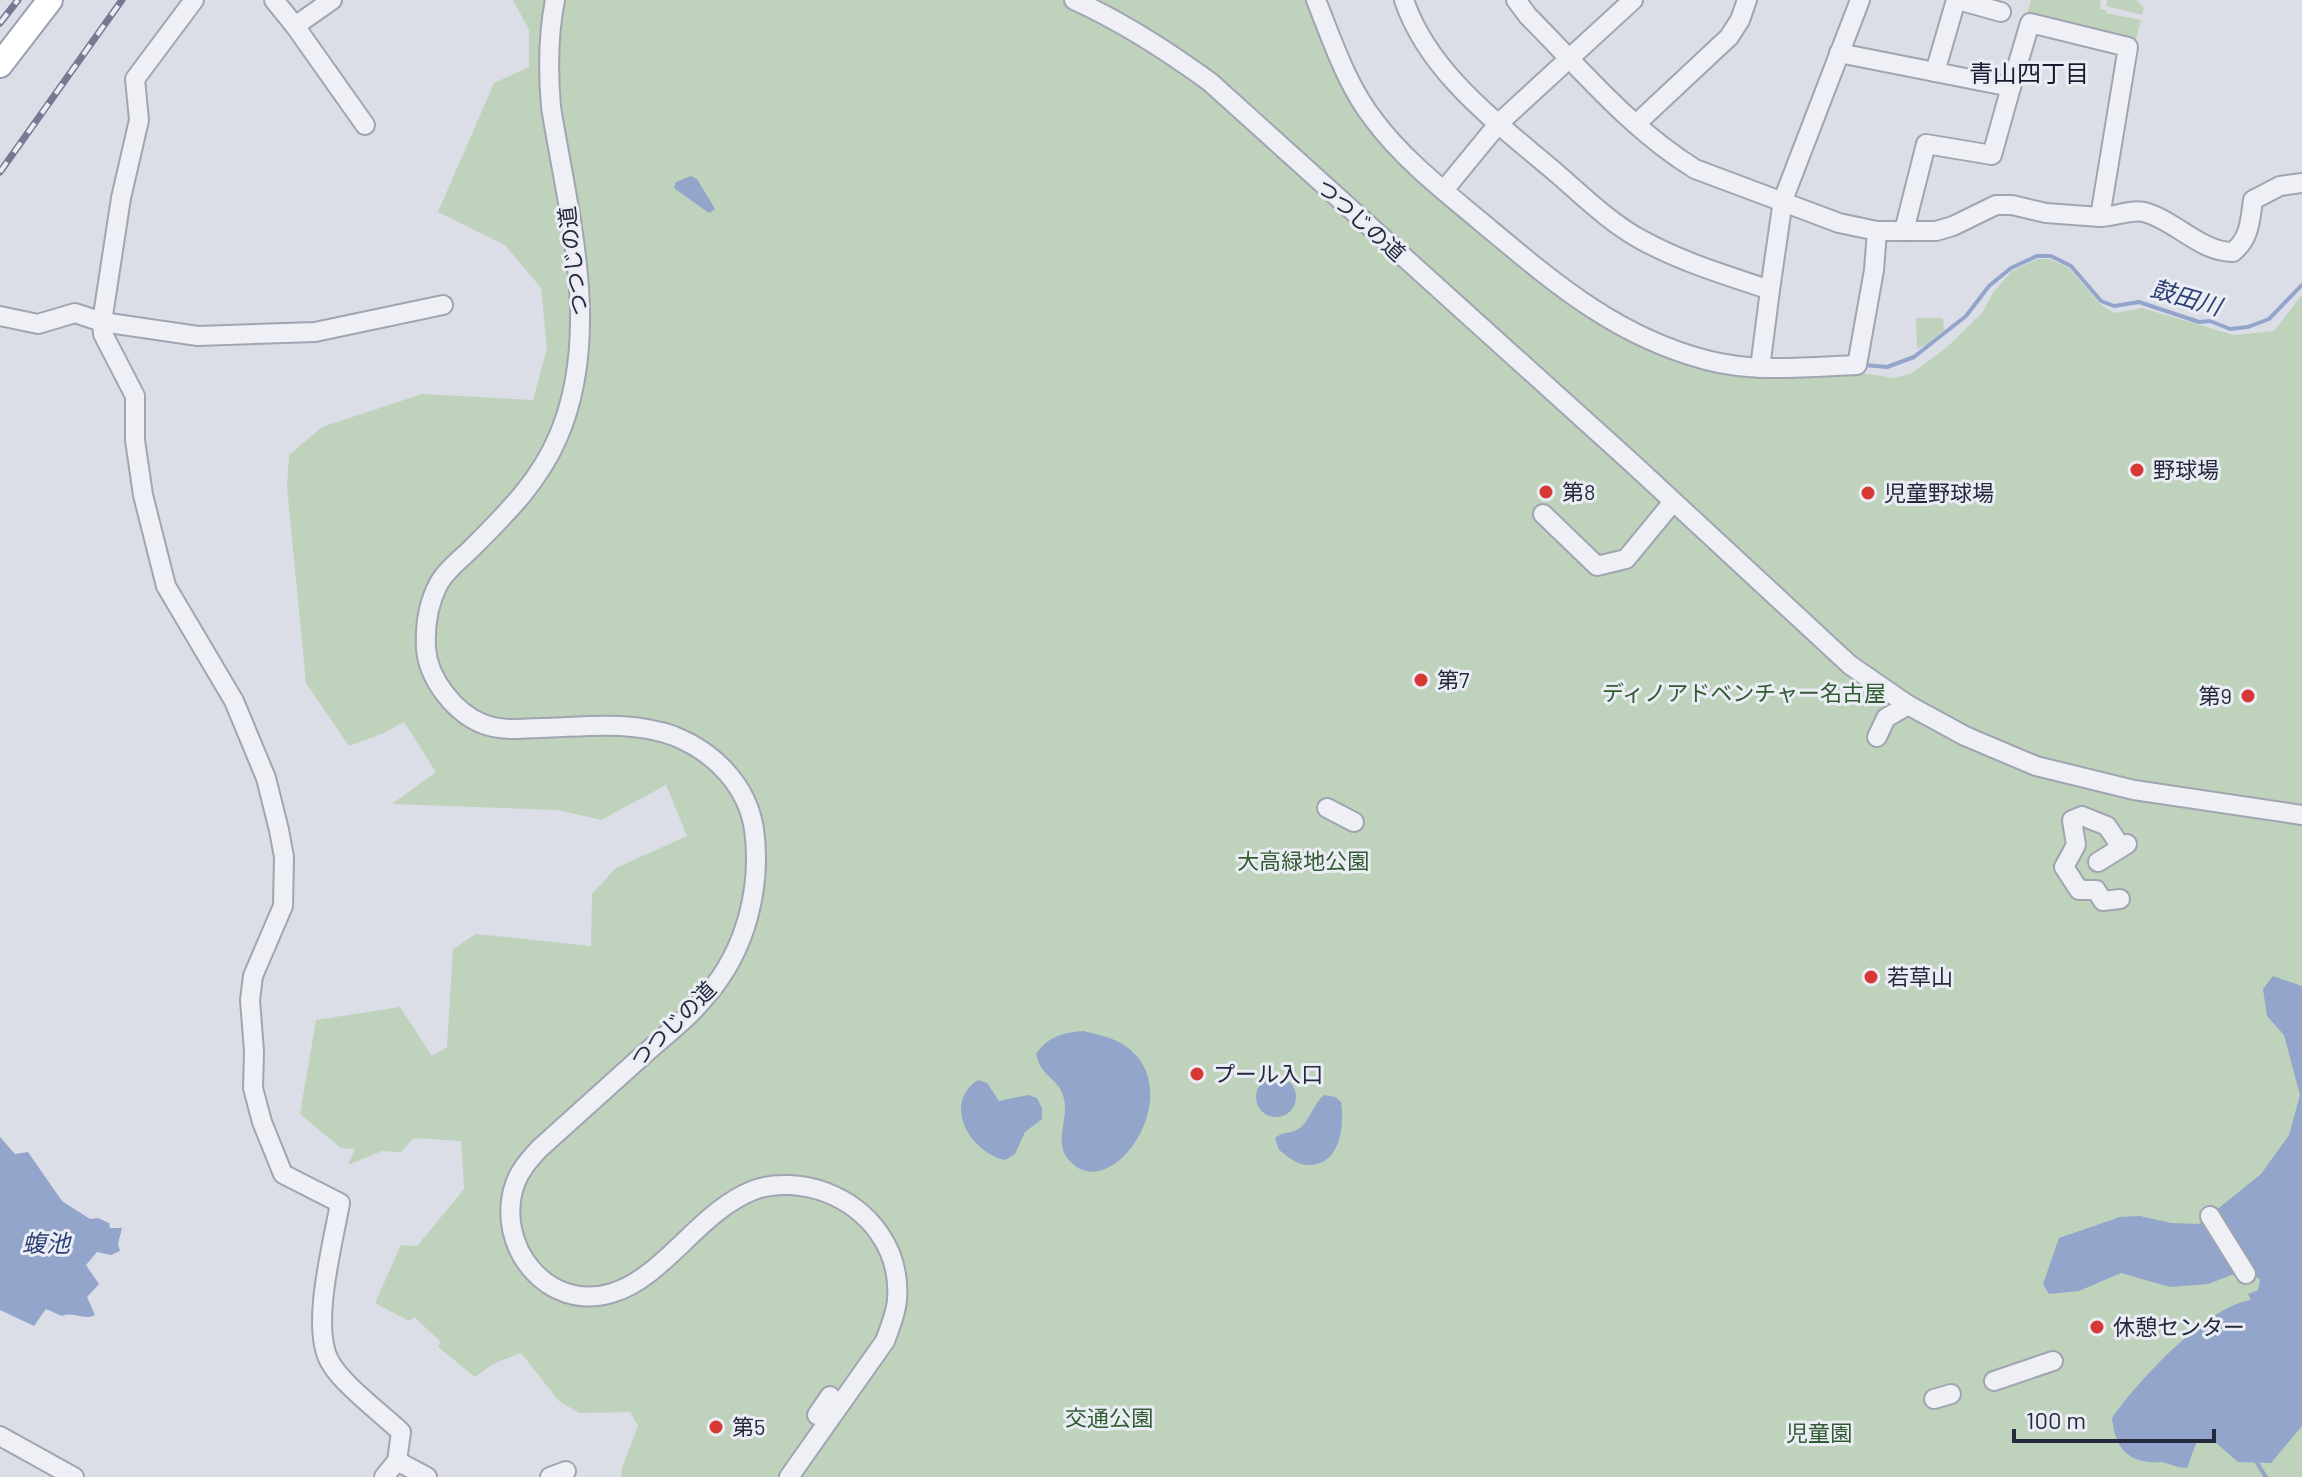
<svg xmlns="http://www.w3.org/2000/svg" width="2302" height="1477" font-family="Barlow,'Noto Sans JP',sans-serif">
<rect width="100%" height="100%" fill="#dcdee7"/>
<g fill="#bed2bc">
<polygon points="513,0 1311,0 1347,84 1502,247 1691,361 1857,372 1894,378 1912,373 1946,348 1982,313 1993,293 2012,271 2037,259 2050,259 2069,268 2100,304 2114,313 2142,308 2234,335 2274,331 2302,295 2302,1477 621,1477 622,1467 638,1426 630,1412 579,1413 559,1401 521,1353 493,1364 475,1377 438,1347 441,1342 414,1317 409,1321 375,1303 401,1245 417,1246 464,1189 461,1141 414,1138 401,1152 382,1151 348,1165 355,1149 341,1148 300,1114 316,1020 400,1007 432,1056 447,1047 453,949 476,934 591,946 592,894 616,868 687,836 666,785 601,820 558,810 392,804 436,772 404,722 384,733 349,746 306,683 287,487 289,455 322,427 422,394 533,400 547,348 541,288 505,245 438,212 494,83 529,67 529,30"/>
<polygon points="2031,0 2101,0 2100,9 2106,10 2106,13 2141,20 2135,44 2026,18"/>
<polygon points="2107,0 2136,0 2144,8 2142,15 2106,6"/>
<polygon points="1916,318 1943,318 1944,330 1927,344 1917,349"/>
</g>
<g fill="#93a5cb">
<polygon points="691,176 697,179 715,209 709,213 674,188 676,182"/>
<path d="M 2273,976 L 2302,986 L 2302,1426 L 2271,1463 L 2238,1462 L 2214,1441 L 2197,1441 L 2187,1468 C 2177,1468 2171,1464 2162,1462 C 2158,1462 2153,1463 2149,1462 C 2122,1459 2115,1442 2112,1418 C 2137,1382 2207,1306 2251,1300 L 2248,1294 L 2258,1290 L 2260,1280 L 2252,1273 L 2237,1273 L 2208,1284 L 2170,1287 L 2121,1273 L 2079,1291 L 2049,1294 L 2043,1284 L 2059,1238 L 2120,1217 L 2140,1216 L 2171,1223 L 2199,1224 L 2261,1174 L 2289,1135 L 2300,1095 L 2284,1035 L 2267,1016 L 2263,989 Z"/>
<path d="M 1084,1031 C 1095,1034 1109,1037 1119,1042 C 1196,1084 1112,1212 1068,1159 C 1054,1142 1069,1118 1064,1099 C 1060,1078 1041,1078 1036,1054 C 1047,1037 1064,1032 1084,1031 Z"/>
<circle cx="1276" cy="1097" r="20"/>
<path d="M 978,1080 L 987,1083 L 999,1101 L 1028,1095 L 1037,1098 L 1042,1108 L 1042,1119 L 1025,1132 L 1015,1154 L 1005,1160 C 971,1153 941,1104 978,1080 Z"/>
<path d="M 1324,1095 L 1335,1097 L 1341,1102 C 1345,1126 1340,1167 1307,1165 C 1297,1165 1287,1156 1279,1150 L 1275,1138 C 1284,1131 1292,1134 1300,1128 C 1311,1119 1313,1104 1324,1095 Z"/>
<path d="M 0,1137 L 15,1154 L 28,1152 L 62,1201 L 90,1219 L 98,1218 L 109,1223 L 110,1228 L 122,1228 L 118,1244 L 120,1251 L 111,1255 L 97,1252 L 86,1265 L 99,1284 L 87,1297 L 95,1315 C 84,1321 74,1311 62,1316 L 46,1309 L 34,1326 L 0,1310 Z"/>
</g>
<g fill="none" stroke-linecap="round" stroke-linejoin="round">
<g stroke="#93a5cb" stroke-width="4">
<polyline points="1865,365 1887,367 1914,357 1966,316 1989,286 2011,268 2037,256 2051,256 2071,266 2101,301 2114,306 2139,302 2199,322 2210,321 2230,329 2248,327 2269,319 2302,285"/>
<polyline points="2257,1463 2266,1477"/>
</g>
<g stroke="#a1a4b1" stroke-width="22">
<g id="minor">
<path d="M 194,0 L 135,79 L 139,120 L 121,198 L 102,322 L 103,334 L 135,396 L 135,440 L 143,495 L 166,586 L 234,701 L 266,778 L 279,830 L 284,857 L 283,906 L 253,976 L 250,1000 L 254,1051 L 253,1088 L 262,1122 L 283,1174 L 340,1203 C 333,1244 310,1327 330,1362 C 342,1384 382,1414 401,1432 L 397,1461 L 384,1477"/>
<polyline points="274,0 295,26 332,0"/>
<path d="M 555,0 C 548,35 548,72 551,107 C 568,213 603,333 558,437 C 539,482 505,515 471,549 C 460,560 445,571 438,585 C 428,604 425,627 426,648 C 428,679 455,713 483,724 C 502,731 520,729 540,728 C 584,727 630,720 674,736 C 714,752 747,785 754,829 C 762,887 746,950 707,995 C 688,1019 662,1038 640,1058 C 606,1089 572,1119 539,1149 C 529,1160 520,1170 515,1184 C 494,1245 547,1313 612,1293 C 665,1277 699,1211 754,1190 C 776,1182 803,1184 825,1192 C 870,1209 901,1250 897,1300 C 896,1313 890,1328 885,1341 L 789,1477"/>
<path d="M 1074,0 C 1123,22 1166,50 1210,82 L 1632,463 L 1850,665 L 1908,705 L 1965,736 L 2036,766 L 2134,790 L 2302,815"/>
<path d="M 1316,0 C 1332,40 1347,86 1374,120 C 1403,159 1443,190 1480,221 C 1551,280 1614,336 1706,360 C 1755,373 1807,367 1857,365 L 1874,270 L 1877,231 L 1839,223 L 1695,169 C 1630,129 1581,69 1528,16 L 1516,0"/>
<path d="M 1404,0 C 1429,74 1498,123 1554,171 C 1582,195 1609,222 1640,239 C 1681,262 1726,275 1770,290 L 1760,368"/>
<polyline points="1958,0 2001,12"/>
<polyline points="295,26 365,125"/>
<polyline points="1839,53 2011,87 2030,23 2128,47 2100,217 2046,213 2012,205 1996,205 1953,226 1936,231 1877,231"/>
<polyline points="1935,72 1956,0"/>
<polyline points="1636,124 1729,37 1740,20 1747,0"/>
<polyline points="1444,190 1499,123 1633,0"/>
<path d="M 2100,217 C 2114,217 2130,209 2144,212 C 2175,220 2200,252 2233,252 C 2250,238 2250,221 2253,200 L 2280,186 L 2302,183"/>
<polyline points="1904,231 1926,144 1992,155 2011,87"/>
<polyline points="1770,290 1783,200 1860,0"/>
<polyline points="0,316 38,324 75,313 102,322 198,336 315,332 443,305"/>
<polyline points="1543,514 1597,566 1626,559 1673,502"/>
<polyline points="1877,737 1886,718 1908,705"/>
<polyline points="1327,808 1354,822"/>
<polyline points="2098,862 2127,844"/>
<polyline points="2120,899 2103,901 2096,890 2079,890 2064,867 2076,845 2072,820 2082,816 2107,826 2121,847"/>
<polyline points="2210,1216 2246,1274"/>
<polyline points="1994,1381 2053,1361"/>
<polyline points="1934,1399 1951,1394"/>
<polyline points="817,1415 830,1396"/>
<polyline points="0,1436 74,1477"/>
<polyline points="397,1461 427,1477"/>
<polyline points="550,1477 566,1471"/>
</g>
</g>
<g stroke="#9aa0b4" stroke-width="28">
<polyline id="major" points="0,65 50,0"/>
</g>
<use href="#minor" stroke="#eff0f5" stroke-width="18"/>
<use href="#major" stroke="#fff" stroke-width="24"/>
<g stroke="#747a92" stroke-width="7">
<g id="rail">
<polyline points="0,23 18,0"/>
<polyline points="0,172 122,0"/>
</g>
</g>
<use href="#rail" stroke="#ebedf5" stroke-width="4" stroke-dasharray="12" stroke-linecap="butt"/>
</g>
<g fill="#d83835" stroke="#ebedf5" stroke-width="3">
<circle cx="2137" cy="470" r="8"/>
<circle cx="1546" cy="492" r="8"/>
<circle cx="1868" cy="493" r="8"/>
<circle cx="1421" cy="680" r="8"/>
<circle cx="2248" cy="696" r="8"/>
<circle cx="1871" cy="977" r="8"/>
<circle cx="1197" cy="1074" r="8"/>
<circle cx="2097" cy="1327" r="8"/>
<circle cx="716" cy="1427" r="8"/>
</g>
<g text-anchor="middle" stroke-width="6" stroke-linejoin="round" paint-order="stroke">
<g font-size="22" fill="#24293e" stroke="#ebedf5">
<text transform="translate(1361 220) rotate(42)" y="8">つつじの道</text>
<text transform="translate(573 261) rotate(-97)" y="8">つつじの道</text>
<text transform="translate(673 1024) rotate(-45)" y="8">つつじの道</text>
</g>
<g font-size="22" fill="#24293e" stroke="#ebedf5" text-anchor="start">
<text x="2153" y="478">野球場</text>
<text x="1562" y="500">第8</text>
<text x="1884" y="501">児童野球場</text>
<text x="1437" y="688">第7</text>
<text x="2232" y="704" text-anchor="end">第9</text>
<text x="1887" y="985">若草山</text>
<text x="1213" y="1082">プール入口</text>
<text x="2113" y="1335">休憩センター</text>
<text x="732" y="1435">第5</text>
</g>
<g font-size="22" fill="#315b31" stroke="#ebedf5">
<text x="1744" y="701">ディノアドベンチャー名古屋</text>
<text x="1303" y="869">大高緑地公園</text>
<text x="1109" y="1426">交通公園</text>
<text x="1819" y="1441">児童園</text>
</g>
<g font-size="24" fill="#171b2f" stroke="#ebedf5">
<text x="2029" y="82">青山四丁目</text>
</g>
<g font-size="24" font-style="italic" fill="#2c4075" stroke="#ebedf5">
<text transform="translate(2186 298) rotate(16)" y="8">鼓田川</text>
<text x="46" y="1252">蝮池</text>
</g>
</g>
<path d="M2014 1429v12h200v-12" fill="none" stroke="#24293e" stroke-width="4"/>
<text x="2026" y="1429" font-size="24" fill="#24293e" stroke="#ebedf5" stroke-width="6" paint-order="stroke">100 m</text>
</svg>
